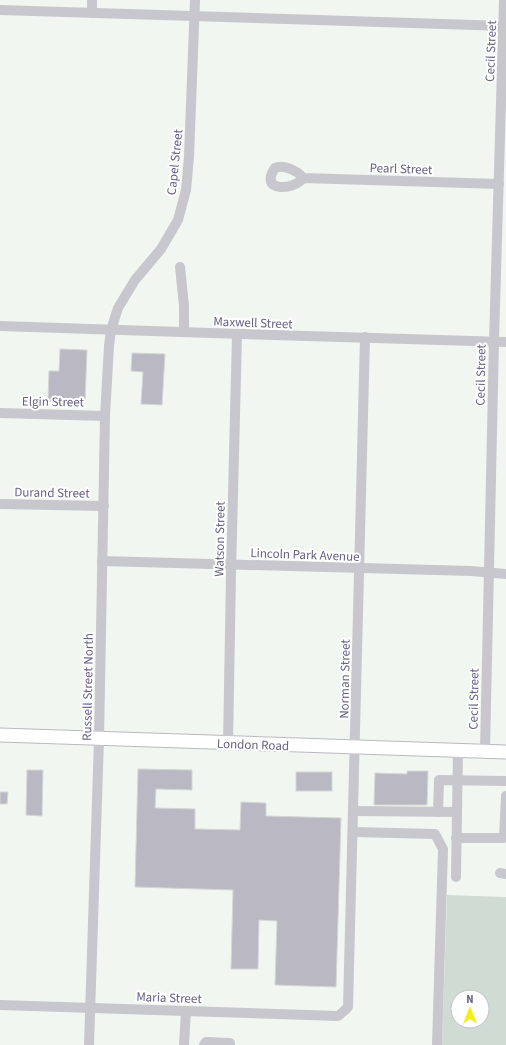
<svg xmlns="http://www.w3.org/2000/svg" width="506" height="1045" font-family="'Source Sans 3',sans-serif">
<rect width="100%" height="100%" fill="#f2f6f1"/>
<path fill="#d0dbd4" fill-rule="evenodd" d="M 447,895 L 506,897 L 506,1045 L 442,1045 ZM 458,997 L 482,997 L 482,1021 L 458,1021 Z"/>
<g fill="#b9b8c3" stroke="#d4d7d4">
<polygon points="60,349 87,350 85,402 48,401 49,371 59,371"/>
<polygon points="132,353 165,354 162,405 141,404 143,372 131,371"/>
<polygon points="138,769 192,770 192,790 156,789 155,808 195,809 195,829 240,830 241,802 266,803 266,816 341,818 336,987 275,985 277,921 259,920 258,969 231,969 233,890 135,887"/>
<polygon points="27,770 43,770 42,816 26,815"/>
<polygon points="407,771 428,771 427,805 374,805 375,773 407,774"/>
<rect x="296" y="772" width="36" height="19"/>
<polygon points="0,792 8,792 7,804 0,804"/>
</g>
<g fill="none" stroke-linecap="round" stroke-linejoin="round">
<g stroke="#bab9c0" stroke-width="15">
<polyline id="major" points="0,735 506,752"/>
</g>
<g stroke="#c8c7cd" stroke-width="10">
<polyline points="0,10 506,26"/>
<polyline points="92,13 92,0"/>
<path d="M 303,178 C 294,191 258,192 275,168 C 283,164 298,171 303,178 L 499,184"/>
<polyline points="180,267 184,306 184,332"/>
<path d="M 0,326 C 169,332 337,337 506,342"/>
<polyline points="0,413 105,416"/>
<polyline points="0,504 104,506"/>
<polyline points="102,561 471,571 506,574"/>
<polyline points="228,744 231,574 237,335"/>
<polyline points="485,751 494,341 504,0"/>
<polyline points="353,811 457,812"/>
<polyline points="438,812 439,780 506,781"/>
<polyline points="353,832 435,834 443,849 437,1045"/>
<polyline points="456,838 504,838 506,796"/>
<polyline points="500,873 506,874"/>
<polyline points="456,877 458,750"/>
<polyline points="0,1005 338,1016 344,1011 348,1007 365,337"/>
<polyline points="89,1045 99,739 105,416 109,346 111,330 118,308 135,280 161,249 178,220 186,190 189,157 195,0"/>
<polyline points="184,1045 186,1011"/>
<polyline points="204,1045 206,1042 230,1043"/>
</g>
<use href="#major" stroke="#fff" stroke-width="13"/>
</g>
<g text-anchor="middle" stroke-width="4" stroke-linejoin="round" paint-order="stroke">
<g font-size="13" fill="#686185" stroke="#fff">
<text transform="translate(490 51) rotate(-88)" y="5">Cecil Street</text>
<text transform="translate(174 162) rotate(-84)" y="5">Capel Street</text>
<text transform="translate(401 168) rotate(2)" y="5">Pearl Street</text>
<text transform="translate(253 322) rotate(2)" y="5">Maxwell Street</text>
<text transform="translate(480 375) rotate(-89)" y="5">Cecil Street</text>
<text transform="translate(53 401) rotate(1)" y="5">Elgin Street</text>
<text transform="translate(52 492) rotate(1)" y="5">Durand Street</text>
<text transform="translate(219 539) rotate(-89)" y="5">Watson Street</text>
<text transform="translate(305 554) rotate(2)" y="5">Lincoln Park Avenue</text>
<text transform="translate(344 679) rotate(-89)" y="5">Norman Street</text>
<text transform="translate(87 687) rotate(-89)" y="5">Russell Street North</text>
<text transform="translate(473 699) rotate(-89)" y="5">Cecil Street</text>
<text transform="translate(253 744) rotate(2)" y="5">London Road</text>
<text transform="translate(169 997) rotate(2)" y="5">Maria Street</text>
</g>
</g>
<g transform="translate(470 1009)"><circle r="19" fill="#ffffff" stroke="#c3c0ce"/>
<path d="M0-3L7 15L0 10L-7 15Z" fill="#f5ee12"/>
<text y="-6" font-size="11" font-weight="bold" text-anchor="middle" fill="#686185">N</text>
</g>
</svg>
